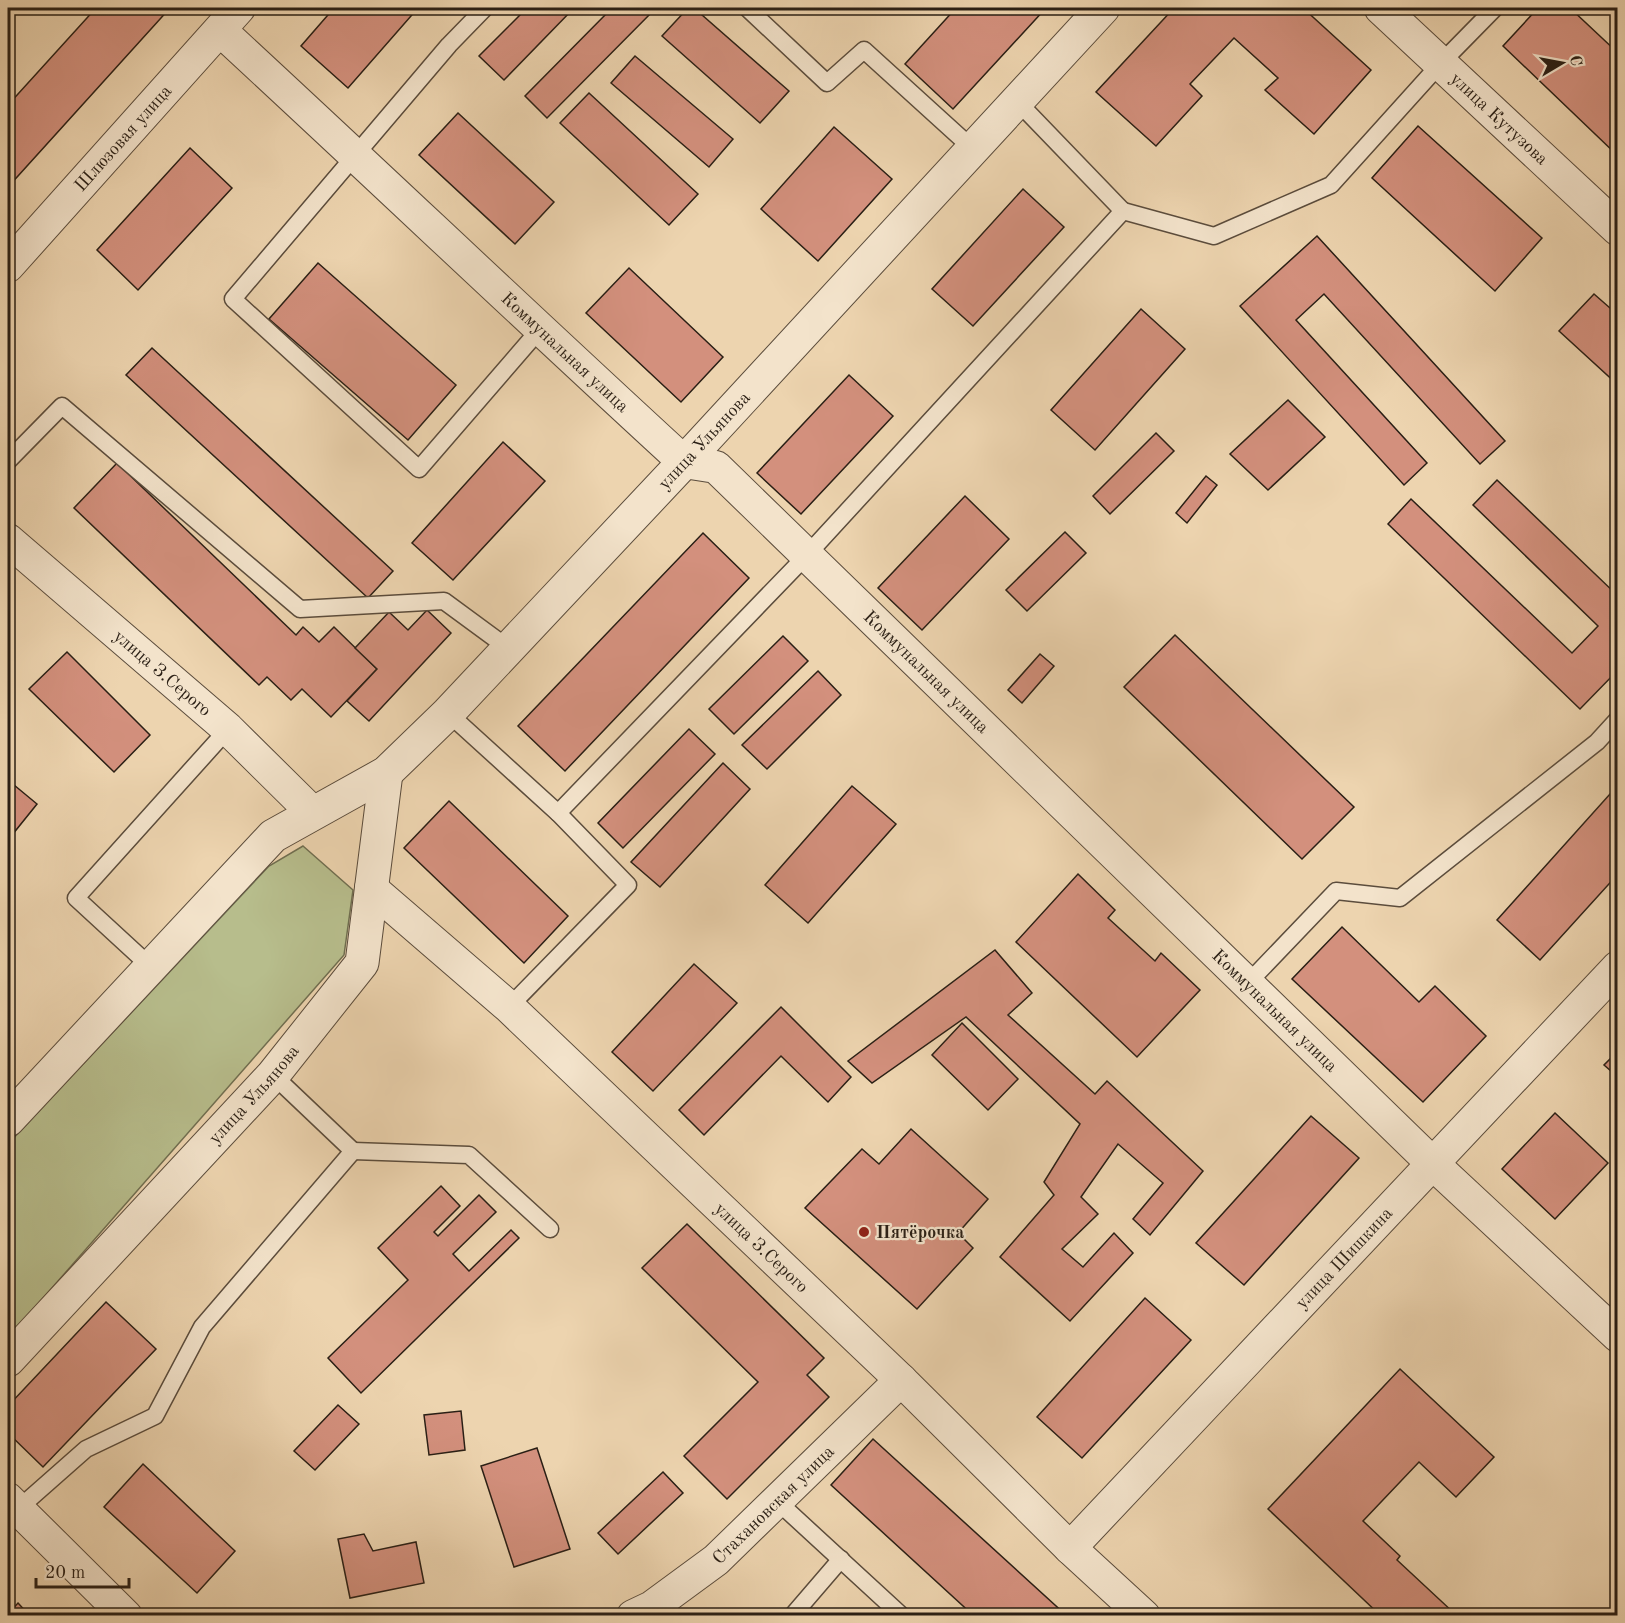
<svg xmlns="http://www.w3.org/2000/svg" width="1625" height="1623" font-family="'Old Standard TT',serif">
<rect width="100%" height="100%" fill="#edd4af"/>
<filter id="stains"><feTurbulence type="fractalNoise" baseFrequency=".00333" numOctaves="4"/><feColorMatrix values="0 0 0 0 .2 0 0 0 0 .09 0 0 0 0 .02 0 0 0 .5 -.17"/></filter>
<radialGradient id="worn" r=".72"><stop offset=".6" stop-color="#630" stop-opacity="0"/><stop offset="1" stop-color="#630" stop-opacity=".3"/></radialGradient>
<polygon fill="#b7bd8c" stroke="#706e50" stroke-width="1.5" points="303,846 353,890 344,955 8,1338 8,1144 269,866"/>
<g fill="#d3907d" stroke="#2a1f15" stroke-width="1.5">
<polygon points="96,8 170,8 8,187 8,105"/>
<polygon points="334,8 418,8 348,88 301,46"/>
<polygon points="527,8 574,8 504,80 479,56"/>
<polygon points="612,8 656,8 547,118 525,96"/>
<polygon points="688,8 694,8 789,91 760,123 662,36"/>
<polygon points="956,8 1046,8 953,109 905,64"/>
<polygon points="1174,8 1303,8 1371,70 1314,134 1265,90 1278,78 1234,38 1190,84 1202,96 1156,146 1096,92"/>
<polygon points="1538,8 1570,8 1618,53 1618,156 1503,46"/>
<polygon points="635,56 733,139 709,167 611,83"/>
<polygon points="589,93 698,194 669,225 560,123"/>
<polygon points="458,113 554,202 515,244 419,155"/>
<polygon points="1418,126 1542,238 1495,291 1372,178"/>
<polygon points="834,127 892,179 818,261 761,209"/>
<polygon points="190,148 232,188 138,290 97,250"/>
<polygon points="1023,189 1064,227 973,326 932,289"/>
<polygon points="1317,236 1505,441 1480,464 1324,294 1296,320 1427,463 1404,485 1240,306"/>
<polygon points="318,263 456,385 408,440 269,319"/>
<polygon points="629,268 723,357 681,402 586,313"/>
<polygon points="1594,294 1618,315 1618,385 1559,331"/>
<polygon points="1141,309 1185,349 1095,450 1051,410"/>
<polygon points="152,348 393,571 368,598 126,375"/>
<polygon points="849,375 893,416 801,514 757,473"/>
<polygon points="1288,400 1325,437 1268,490 1230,454"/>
<polygon points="1156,433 1174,451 1110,514 1093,496"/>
<polygon points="503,442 545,481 453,580 412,543"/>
<polygon points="117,463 296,635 303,627 319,642 334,627 377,669 331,717 302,689 291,700 267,677 259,685 74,508"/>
<polygon points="1206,476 1217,485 1187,523 1176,513"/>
<polygon points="1497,480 1618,596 1618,670 1580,709 1388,524 1411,499 1572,653 1598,626 1473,505"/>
<polygon points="965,496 1009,539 922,630 878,588"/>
<polygon points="1065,532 1086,553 1027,611 1006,590"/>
<polygon points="703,533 749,578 565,771 518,726"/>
<polygon points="427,610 451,633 369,721 347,701 377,669 355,648 389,612 408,630"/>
<polygon points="1175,635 1354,807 1302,859 1124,687"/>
<polygon points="783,636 808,661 734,734 709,709"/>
<polygon points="67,652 150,735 114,772 29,689"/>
<polygon points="1040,654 1054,666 1022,703 1008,690"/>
<polygon points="818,671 841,695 767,769 742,745"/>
<polygon points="689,729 715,754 623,848 598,823"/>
<polygon points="723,763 750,789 660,887 631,862"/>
<polygon points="8,780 37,804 8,840"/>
<polygon points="852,786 896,824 808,923 765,885"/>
<polygon points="1610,794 1618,801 1618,874 1540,960 1497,920"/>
<polygon points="449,801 568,916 524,963 404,848"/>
<polygon points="1078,874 1115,910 1108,918 1155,961 1161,953 1200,990 1137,1057 1016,942"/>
<polygon points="1342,927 1419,1002 1435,986 1486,1036 1423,1102 1292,979"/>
<polygon points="995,950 1032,993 1008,1015 1095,1094 1107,1081 1203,1171 1150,1235 1133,1219 1163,1183 1118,1144 1081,1197 1098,1214 1062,1249 1083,1267 1114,1233 1133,1253 1070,1321 1000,1257 1054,1195 1044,1182 1080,1124 966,1017 872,1083 848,1061"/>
<polygon points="694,964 737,1003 653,1091 612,1052"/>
<polygon points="781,1007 851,1077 828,1102 781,1056 704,1135 679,1110"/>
<polygon points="962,1023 1018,1079 988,1110 932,1055"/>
<polygon points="1618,1051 1618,1077 1604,1065"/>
<polygon points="1555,1113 1608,1163 1555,1219 1502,1169"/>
<polygon points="1311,1116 1359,1158 1244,1285 1196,1243"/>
<polygon points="911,1129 988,1199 958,1233 973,1248 917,1309 805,1208 862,1149 879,1164"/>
<polygon points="441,1186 460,1206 434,1232 438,1236 479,1195 496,1212 453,1254 469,1271 511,1230 519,1238 361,1393 328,1358 408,1280 378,1248"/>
<polygon points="687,1224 824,1358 807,1375 829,1397 727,1499 684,1456 758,1382 642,1268"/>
<polygon points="1145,1298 1191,1340 1082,1458 1037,1417"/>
<polygon points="106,1302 156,1349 43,1467 8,1433 8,1406"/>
<polygon points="1400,1369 1494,1457 1456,1497 1419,1462 1363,1521 1400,1556 1397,1560 1454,1613 1452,1616 1381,1616 1268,1509"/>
<polygon points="338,1405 359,1424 315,1470 294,1451"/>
<polygon points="461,1411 465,1450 429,1455 424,1415"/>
<polygon points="873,1439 1067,1616 974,1616 831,1485"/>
<polygon points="537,1448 570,1549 514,1567 481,1466"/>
<polygon points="143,1464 235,1551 197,1593 104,1507"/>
<polygon points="663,1472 683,1493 618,1554 598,1533"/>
<polygon points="364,1534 373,1551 416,1542 424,1583 350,1598 338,1539"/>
<polygon points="18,1603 30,1616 8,1616 8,1614"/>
</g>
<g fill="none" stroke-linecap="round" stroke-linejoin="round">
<g stroke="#5b4c3c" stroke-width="19">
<g id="service">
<polyline points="485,8 449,45 233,299 419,469 540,329"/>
<polyline points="747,8 827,83 864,50 973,149"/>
<polyline points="1123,211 1214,236 1331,185 1441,63 1495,8"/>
<polyline points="8,461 62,406 300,609 444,601 508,648"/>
<polyline points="448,713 558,813 806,556 1123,211 1017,101"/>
<polyline points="151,967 76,898 228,729"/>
<polyline points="1247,984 1336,891 1400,898 1597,742 1618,719"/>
<polyline points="509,1007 628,885 558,813"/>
<polyline points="353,1151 469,1155 550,1229"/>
<polyline points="777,1501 902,1616"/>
<polyline points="18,1509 86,1449 155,1416 202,1327 353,1151 273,1075"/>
<polyline points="792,1616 841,1559"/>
</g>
</g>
<g stroke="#5b4c3c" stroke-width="34">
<g id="minor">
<path id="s1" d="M 220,30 C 375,173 528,319 684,462 L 716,467 L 1432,1163 L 1618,1336"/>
<path id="s2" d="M 8,266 L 239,8"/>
<path id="s3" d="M 8,540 L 228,729 L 313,813"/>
<path id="s4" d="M 371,888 L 509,1007 L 901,1380 L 1070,1548 L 1144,1616"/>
<polyline points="8,1499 126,1616"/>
<path id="s5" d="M 1070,1548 L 1618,967"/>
<path id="s6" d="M 633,1616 L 652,1607 L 716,1560 L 901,1380"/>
</g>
</g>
<g stroke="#5b4c3c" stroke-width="35">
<g id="tertiary">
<path id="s7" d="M 1381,8 L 1618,229"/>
<path id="s8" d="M 8,1120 L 273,836 L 386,773 L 448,713 L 684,462 L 1103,8"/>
<path id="s9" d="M 8,1360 L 273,1075 L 362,963 L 386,773"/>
</g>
</g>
<use href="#service" stroke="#f3e3cb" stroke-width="16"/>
<use href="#minor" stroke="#f3e3cb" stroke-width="32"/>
<use href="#tertiary" stroke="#f3e3cb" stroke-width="33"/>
</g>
<circle fill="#8f2418" stroke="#f3e3cb" stroke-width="2" cx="864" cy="1232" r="6"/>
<g text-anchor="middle" stroke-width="4.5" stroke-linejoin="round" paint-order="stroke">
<g font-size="18" fill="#2a1f15" stroke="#f3e3cb">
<text dy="6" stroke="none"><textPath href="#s7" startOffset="162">улица Кутузова</textPath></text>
<text dy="6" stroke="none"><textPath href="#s2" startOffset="172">Шлюзовая улица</textPath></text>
<text dy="6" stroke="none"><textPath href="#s1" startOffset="472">Коммунальная улица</textPath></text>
<text dy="6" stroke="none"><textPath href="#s8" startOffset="978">улица Ульянова</textPath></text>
<text dy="6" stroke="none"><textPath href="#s1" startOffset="960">Коммунальная улица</textPath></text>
<text dy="6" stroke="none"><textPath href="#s3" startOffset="204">улица З.Серого</textPath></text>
<text dy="6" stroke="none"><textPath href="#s1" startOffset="1446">Коммунальная улица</textPath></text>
<text dy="6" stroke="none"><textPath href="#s9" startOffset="362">улица Ульянова</textPath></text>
<text dy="6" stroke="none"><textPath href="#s4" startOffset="531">улица З.Серого</textPath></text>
<text dy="6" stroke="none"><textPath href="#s5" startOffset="399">улица Шишкина</textPath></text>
<text dy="6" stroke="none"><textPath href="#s6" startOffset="180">Стахановская улица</textPath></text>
</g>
<g font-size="18" font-weight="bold" fill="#2a1f15" stroke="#f3e3cb" text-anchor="start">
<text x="876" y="1238">Пятёрочка</text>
</g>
</g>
<rect width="1625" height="1623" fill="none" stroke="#edd4af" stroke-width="30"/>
<rect x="9" y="9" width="1607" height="1605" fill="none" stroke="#2a1f15" stroke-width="3"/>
<rect x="15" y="15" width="1595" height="1593" fill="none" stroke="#2a1f15" stroke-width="1.5"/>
<g transform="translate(1562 63) rotate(80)" stroke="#f3e3cb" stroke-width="4.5" paint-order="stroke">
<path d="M0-4.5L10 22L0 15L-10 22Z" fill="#2a1f15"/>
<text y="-9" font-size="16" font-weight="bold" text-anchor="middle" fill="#2a1f15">С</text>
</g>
<path d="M36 1578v9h93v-9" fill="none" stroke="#2a1f15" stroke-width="3"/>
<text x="45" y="1578" font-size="18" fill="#2a1f15" stroke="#f3e3cb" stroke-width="4.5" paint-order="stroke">20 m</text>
<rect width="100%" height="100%" filter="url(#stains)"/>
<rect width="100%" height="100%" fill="url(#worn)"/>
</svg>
